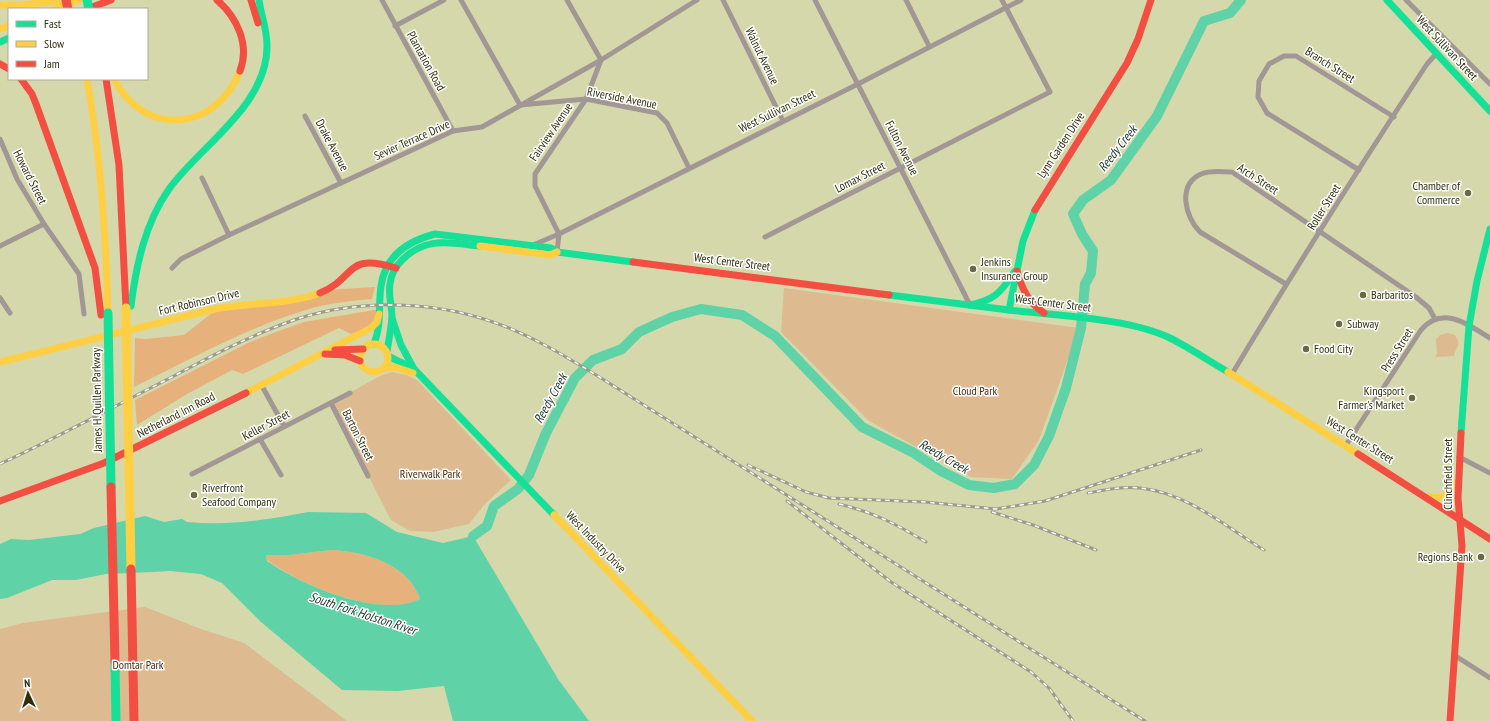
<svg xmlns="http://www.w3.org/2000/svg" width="1490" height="721" font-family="'PT Sans Narrow',sans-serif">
<rect width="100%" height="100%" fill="#d5d8ab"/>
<g fill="#deba91">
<polygon points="784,288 1079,328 1039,440 1012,479 971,477 869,421 781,332"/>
<path d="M 1447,333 L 1455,335 C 1462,346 1456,346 1454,356 L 1435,357 L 1437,353 L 1436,339 L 1440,335 Z"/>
<polygon points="392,372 406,375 417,380 511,480 486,503 469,524 433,532 410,531 391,520 331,403 380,376"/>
<polygon points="145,607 201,629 244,643 347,721 0,721 0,629 23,623"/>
</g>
<g fill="#e6b17b">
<path d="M 375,287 L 372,299 C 350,301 328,303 306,310 C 246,328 191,359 134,387 L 135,338 L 146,339 L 184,335 L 217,309 L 279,301 L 327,290 Z"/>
<polygon points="380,309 371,328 351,334 339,328 243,374 232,370 187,394 137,425 135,400 250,342 276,332 304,322"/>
<path d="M 331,550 C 363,551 409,564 420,599 C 379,619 301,585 267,560 L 266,555 L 289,555 Z"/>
</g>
<path fill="#5fd2a8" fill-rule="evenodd" d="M 308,512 L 366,513 L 397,532 L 443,543 L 473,536 L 558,679 L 589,721 L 453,721 L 444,686 L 398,691 L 342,690 L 261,622 L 222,583 L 201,574 L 170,571 L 153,572 L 106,574 L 76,580 L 52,580 L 7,598 L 0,599 L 0,544 L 11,539 L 29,540 L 80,534 L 94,528 L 145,516 L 164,522 L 182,519 L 187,522 C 228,526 267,520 308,512 ZM 331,550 C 363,551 409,564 420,599 C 379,619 301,585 267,561 L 266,555 L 289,555 Z"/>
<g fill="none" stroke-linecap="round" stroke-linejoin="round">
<polyline stroke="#5fd2a8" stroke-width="10" points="473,536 487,526 494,506 518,489 529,475 546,433 575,378 593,360 622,349 639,332 672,317 701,309 742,315 775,336 862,427 914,453 941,471 969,485 994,488 1015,484 1034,465 1049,436 1066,388 1081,328 1085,284 1091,273 1093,251 1082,234 1073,214 1083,200 1111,180 1157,116 1204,21 1230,13 1241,0"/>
<g stroke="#a19795" stroke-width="5">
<polyline points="382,0 453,131"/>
<polyline points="461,0 520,105 586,99 657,113 667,123 689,168"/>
<polyline points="723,0 783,121"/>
<polyline points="815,0 970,305"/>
<polyline points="906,0 929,46"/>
<polyline points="1406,0 1490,84"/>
<polyline points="395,26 444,0"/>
<polyline points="305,116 341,183"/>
<polyline points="0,139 17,179 44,224 79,274 84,314"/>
<polyline points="1359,170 1267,113 1258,97 1259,81 1269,64 1284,56 1296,56 1394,117"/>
<polyline points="202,178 229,235"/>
<polyline points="559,234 535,186 535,174 586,99 601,60 567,0"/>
<polyline points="765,237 1050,92 1002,0"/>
<polyline points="533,245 559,234 858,84 1021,0"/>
<polyline points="0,246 44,224"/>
<polyline points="557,252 559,234"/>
<polyline points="172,268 181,259 229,235 453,131 482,127 601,60 697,0"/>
<path d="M 1286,284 L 1200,232 C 1185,217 1177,185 1201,174 C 1211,170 1222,172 1232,172 L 1416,297 L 1429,308 L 1435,319"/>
<polyline points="0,298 10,313"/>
<path d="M 1232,374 C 1295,269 1360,166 1427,64 L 1436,54"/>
<polyline points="262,386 284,426"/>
<polyline points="331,403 368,476"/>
<polyline points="260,439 281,475"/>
<path d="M 1346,445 L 1421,330 C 1443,305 1467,324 1490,338"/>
<polyline points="1459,457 1490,473"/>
<polyline points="192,474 350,393"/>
<polyline points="1454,655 1490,678"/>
</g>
<g stroke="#16e098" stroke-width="7">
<polyline points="1387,0 1490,111"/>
<polyline points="0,42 9,38"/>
<path d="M 1035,210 L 1023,241 L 1009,310 C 1057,316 1128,318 1170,338 C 1190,348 1209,361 1228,372"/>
<polyline points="889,295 1009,310"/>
<path d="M 970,305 C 994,300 1001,293 1014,272"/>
<path d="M 131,306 C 136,266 145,223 169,189 C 201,145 268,105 267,45 C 267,29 261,15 259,0"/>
<polyline points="392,318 401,345 414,369"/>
<path d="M 374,344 C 382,324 378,307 381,286 C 385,256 408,241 435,234 L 551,248 L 557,252 L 633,262"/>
<path d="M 387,351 C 389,340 391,329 392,317 C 392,306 388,295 390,284 C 391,275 396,266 402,260 C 426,236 450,243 480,246"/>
<polyline points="388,356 414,369 554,515"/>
<polyline points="1461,433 1469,326 1477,281 1490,229"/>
</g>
<g stroke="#ffcf43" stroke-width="7">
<polyline points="0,5 22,5 66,0"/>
<polyline points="55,9 79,0"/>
<polyline points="0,29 9,26"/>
<path d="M 87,79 C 101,157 106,234 108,313"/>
<path d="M 114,79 C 144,138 216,132 240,71"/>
<polyline points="480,246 550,255 557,252"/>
<circle cx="374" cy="358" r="14"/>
<path d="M 0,362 L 215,309 C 249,302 287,305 320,293"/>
<polyline points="384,368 395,367 413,373"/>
<polyline points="1228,372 1358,454"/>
<polyline points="246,393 371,328 377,322 379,314"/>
<path d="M 1428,496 C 1448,502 1444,490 1458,482"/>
<polyline points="554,515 752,721"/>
</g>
<g stroke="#f24e42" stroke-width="7">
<path d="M 217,0 C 237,17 250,45 240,71"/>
<polyline points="251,0 258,23"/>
<polyline points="87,9 111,0"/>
<polyline points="0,64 9,69"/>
<polyline points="21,79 32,94 36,104 95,268 101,315"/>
<polyline points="106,79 119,165 126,308"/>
<polyline points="1035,210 1127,63 1138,39 1151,0"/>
<polyline points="633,262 889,295"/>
<path d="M 1017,271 C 1022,289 1028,302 1044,313"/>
<path d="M 320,293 C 357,278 344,252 396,268"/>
<polyline points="335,350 363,349"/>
<polyline points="325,354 345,355 360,361"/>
<polyline points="1358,454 1490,539"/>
<polyline points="0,501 104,463 246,393"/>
<polyline points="1450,721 1462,546 1458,498 1461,433"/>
</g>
<g stroke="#9e9a8a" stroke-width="3">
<g id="rail">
<path d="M 0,464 C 58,437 115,406 172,377 C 213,355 253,334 297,319 C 357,300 427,300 487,320 C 528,333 565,356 601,378 L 1145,721"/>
<polyline points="748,465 806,492 829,498 925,502 996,509 1045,501 1201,450"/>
<path d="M 1088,493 C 1105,490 1123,486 1140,488 C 1187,493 1225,526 1264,550"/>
<polyline points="787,501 891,582 1031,672 1049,688 1073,721"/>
<path d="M 839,504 C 873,512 896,524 926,542"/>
<polyline points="992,512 1033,525 1096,550"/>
</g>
</g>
<use href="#rail" stroke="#fff" stroke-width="1.5" stroke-dasharray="4.5" stroke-linecap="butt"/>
<g stroke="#16e098" stroke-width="9">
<polyline points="87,0 89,9"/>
<polyline points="108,313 111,487"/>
<polyline points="115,662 116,721"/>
</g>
<polyline stroke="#ffcf43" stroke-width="9" points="126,308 131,569"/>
<g stroke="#f24e42" stroke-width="9">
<polyline points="66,0 68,9"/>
<polyline points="111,487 115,662"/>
<polyline points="131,569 134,721"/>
</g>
</g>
<g fill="#686a44" stroke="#fff" stroke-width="1.5">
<circle cx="1468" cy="193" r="4"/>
<circle cx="973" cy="269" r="4"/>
<circle cx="1363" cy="295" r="4"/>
<circle cx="1339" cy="324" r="4"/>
<circle cx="1306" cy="349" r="4"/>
<circle cx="1412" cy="398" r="4"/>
<circle cx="194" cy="495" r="4"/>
<circle cx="1481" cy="557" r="4"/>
</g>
<g text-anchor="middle" stroke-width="3" stroke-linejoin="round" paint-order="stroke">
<g font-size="12" fill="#2e2f0d" stroke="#fff">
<text transform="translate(1447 48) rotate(47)" y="4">West Sullivan Street</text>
<text transform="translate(762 56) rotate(64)" y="4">Walnut Avenue</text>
<text transform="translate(426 61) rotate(61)" y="4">Plantation Road</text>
<text transform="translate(1330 65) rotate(32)" y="4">Branch Street</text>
<text transform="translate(622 98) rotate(11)" y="4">Riverside Avenue</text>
<text transform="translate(777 111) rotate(-26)" y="4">West Sullivan Street</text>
<text transform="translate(551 132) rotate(-56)" y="4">Fairview Avenue</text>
<text transform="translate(412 140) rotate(-24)" y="4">Sevier Terrace Drive</text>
<text transform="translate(332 145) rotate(62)" y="4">Drake Avenue</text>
<text transform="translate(1061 145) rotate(-57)" y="4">Lynn Garden Drive</text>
<text transform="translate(902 148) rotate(63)" y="4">Fulton Avenue</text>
<text transform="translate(30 177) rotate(63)" y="4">Howard Street</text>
<text transform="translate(860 177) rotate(-27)" y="4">Lomax Street</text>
<text transform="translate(1258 179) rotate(33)" y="4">Arch Street</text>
<text transform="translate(1324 207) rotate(-58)" y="4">Roller Street</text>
<text transform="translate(732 262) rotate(7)" y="4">West Center Street</text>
<text transform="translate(199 302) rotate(-13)" y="4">Fort Robinson Drive</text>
<text transform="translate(1053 303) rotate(7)" y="4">West Center Street</text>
<text transform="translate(1397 350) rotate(-58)" y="4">Press Street</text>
<text transform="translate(97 400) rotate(-91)" y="4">James H. Quillen Parkway</text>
<text transform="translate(176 415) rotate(-27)" y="4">Netherland Inn Road</text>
<text transform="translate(266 425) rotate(-28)" y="4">Keller Street</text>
<text transform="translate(358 435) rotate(63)" y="4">Barton Street</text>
<text transform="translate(1360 440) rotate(32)" y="4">West Center Street</text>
<text transform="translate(1448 474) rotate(-90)" y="4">Clinchfield Street</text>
<text transform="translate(596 542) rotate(46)" y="4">West Industry Drive</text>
</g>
<g font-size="12" fill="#2e2f0d" stroke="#fff" text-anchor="start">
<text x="1460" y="190" text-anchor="end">Chamber of<tspan x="1460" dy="14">Commerce</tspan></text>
<text x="981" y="266">Jenkins<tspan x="981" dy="14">Insurance Group</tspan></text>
<text x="1371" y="299">Barbaritos</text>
<text x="1347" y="328">Subway</text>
<text x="1314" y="353">Food City</text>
<text x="1404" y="395" text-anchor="end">Kingsport<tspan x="1404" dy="14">Farmer's Market</tspan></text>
<text x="202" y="492">Riverfront<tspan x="202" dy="14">Seafood Company</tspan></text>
<text x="1473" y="561" text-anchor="end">Regions Bank</text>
</g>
<g font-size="12" fill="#4e270e" stroke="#fff">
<text x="975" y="395">Cloud Park</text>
<text x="430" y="478">Riverwalk Park</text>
<text x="138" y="669">Domtar Park</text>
</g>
<g font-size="13" font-style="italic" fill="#233b33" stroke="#fff">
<text transform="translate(1117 148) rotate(-52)" y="5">Reedy Creek</text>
<text transform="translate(550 398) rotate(-61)" y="5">Reedy Creek</text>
<text transform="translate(944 456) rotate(30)" y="5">Reedy Creek</text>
<text transform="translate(363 613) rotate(18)" y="5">South Fork Holston River</text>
</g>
</g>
<rect x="8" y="8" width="140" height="72" fill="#ffffff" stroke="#abac9e"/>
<rect x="16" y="21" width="20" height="6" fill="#16e098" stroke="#abac9e"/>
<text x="44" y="28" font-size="12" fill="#2e2f0d">Fast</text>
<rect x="16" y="41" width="20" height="6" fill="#ffcf43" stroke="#abac9e"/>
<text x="44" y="48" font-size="12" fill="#2e2f0d">Slow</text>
<rect x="16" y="61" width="20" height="6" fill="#f24e42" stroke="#abac9e"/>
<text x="44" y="68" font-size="12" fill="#2e2f0d">Jam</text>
<g transform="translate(28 693) rotate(356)" stroke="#ffffff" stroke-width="3" paint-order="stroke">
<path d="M0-3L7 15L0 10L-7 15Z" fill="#2e2f0d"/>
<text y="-6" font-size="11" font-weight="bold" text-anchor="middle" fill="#2e2f0d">N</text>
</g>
</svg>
